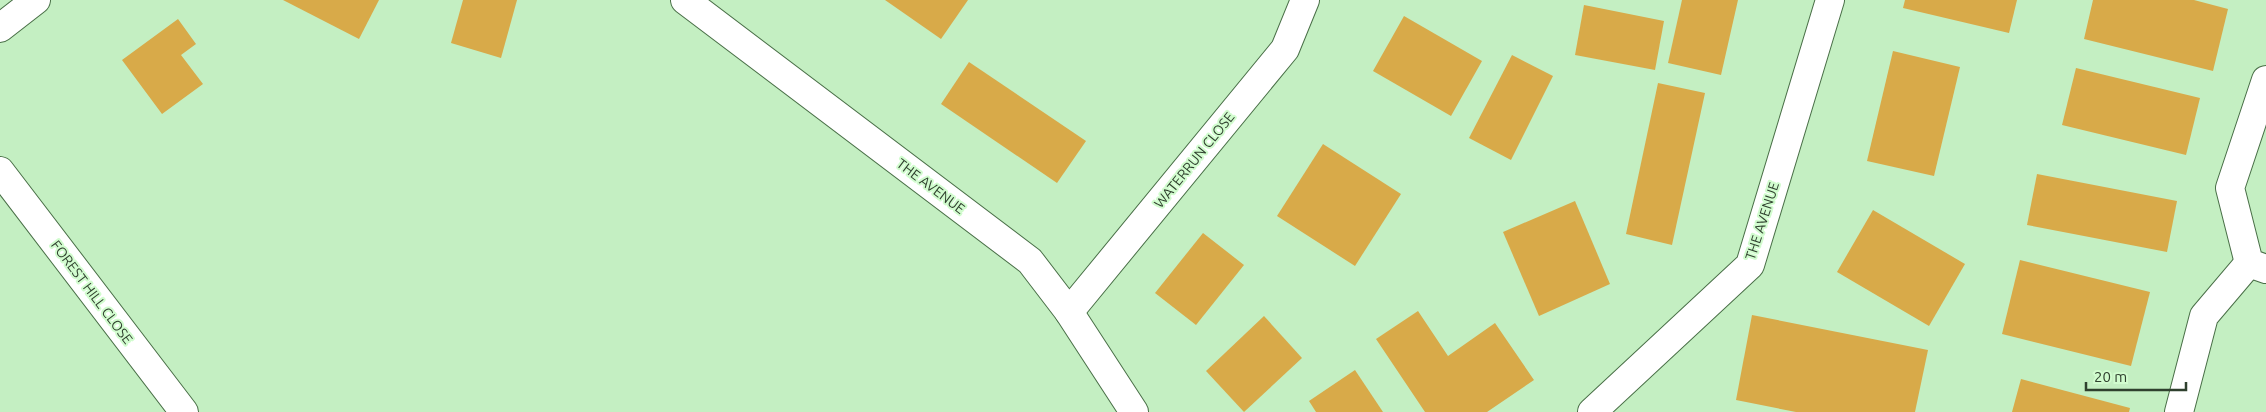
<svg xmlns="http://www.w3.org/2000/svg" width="2266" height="412" font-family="Ubuntu,sans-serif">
<rect width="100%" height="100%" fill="#c4efc2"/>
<g fill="#d8aa49">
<polygon points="283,0 379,0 359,39"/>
<polygon points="463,0 517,0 501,58 451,43"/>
<polygon points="885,0 968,0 941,39"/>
<polygon points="1682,0 1738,0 1721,75 1668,63"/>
<polygon points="1905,0 2017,0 2009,33 1903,8"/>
<polygon points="2093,0 2194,0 2228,9 2213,71 2084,39"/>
<polygon points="1584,5 1664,21 1655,70 1575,55"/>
<polygon points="1404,16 1482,61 1451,116 1373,71"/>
<polygon points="178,19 196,44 181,55 203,84 162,114 122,60"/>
<polygon points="1893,51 1960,67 1934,176 1867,161"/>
<polygon points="1512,55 1553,76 1511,160 1469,138"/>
<polygon points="969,62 1086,141 1057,183 941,104"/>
<polygon points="2076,68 2200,98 2186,155 2062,125"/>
<polygon points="1658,83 1705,93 1672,245 1626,234"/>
<polygon points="1323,144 1401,194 1355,266 1277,216"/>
<polygon points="2037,174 2177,201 2167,252 2027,225"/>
<polygon points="1575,201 1610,284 1539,316 1503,232"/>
<polygon points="1873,210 1965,264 1929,326 1837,272"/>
<polygon points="1203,233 1244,265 1196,325 1155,293"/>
<polygon points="2020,260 2150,292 2131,366 2002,334"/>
<polygon points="1418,311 1448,356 1495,323 1534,380 1487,412 1425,412 1376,339"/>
<polygon points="1752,315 1928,350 1915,412 1796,412 1736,400"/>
<polygon points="1264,316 1302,358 1244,412 1206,371"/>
<polygon points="1355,370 1383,412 1316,412 1309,401"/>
<polygon points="2021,379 2130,408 2129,412 2012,412"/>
</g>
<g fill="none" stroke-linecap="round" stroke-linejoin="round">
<g stroke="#496f47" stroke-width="30">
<g id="minor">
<polyline points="685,0 1030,261 1069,312 1134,412"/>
<polyline points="0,28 36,0"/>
<polyline points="2266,80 2230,188 2249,263 2266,269"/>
<polyline points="0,171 184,412"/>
<polyline points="1069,312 1285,49 1305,0"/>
<polyline points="1592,412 1750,265 1830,0"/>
<polyline points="2179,412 2204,316 2249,263"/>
</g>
</g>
<use href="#minor" stroke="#fff" stroke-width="28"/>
</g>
<g text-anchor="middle" stroke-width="4" stroke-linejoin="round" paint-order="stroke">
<g font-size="14" fill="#2f402e" stroke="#d1fcce">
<text transform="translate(1194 160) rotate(-51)" y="5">WATERRUN CLOSE</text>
<text transform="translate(931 186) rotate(37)" y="5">THE AVENUE</text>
<text transform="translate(1762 221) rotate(-72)" y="5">THE AVENUE</text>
<text transform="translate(92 292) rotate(53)" y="5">FOREST HILL CLOSE</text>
</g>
</g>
<path d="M2086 382v8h100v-8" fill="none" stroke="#2f402e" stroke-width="2.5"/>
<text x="2094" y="382" font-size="15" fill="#2f402e" stroke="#d1fcce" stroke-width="4" paint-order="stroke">20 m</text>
</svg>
